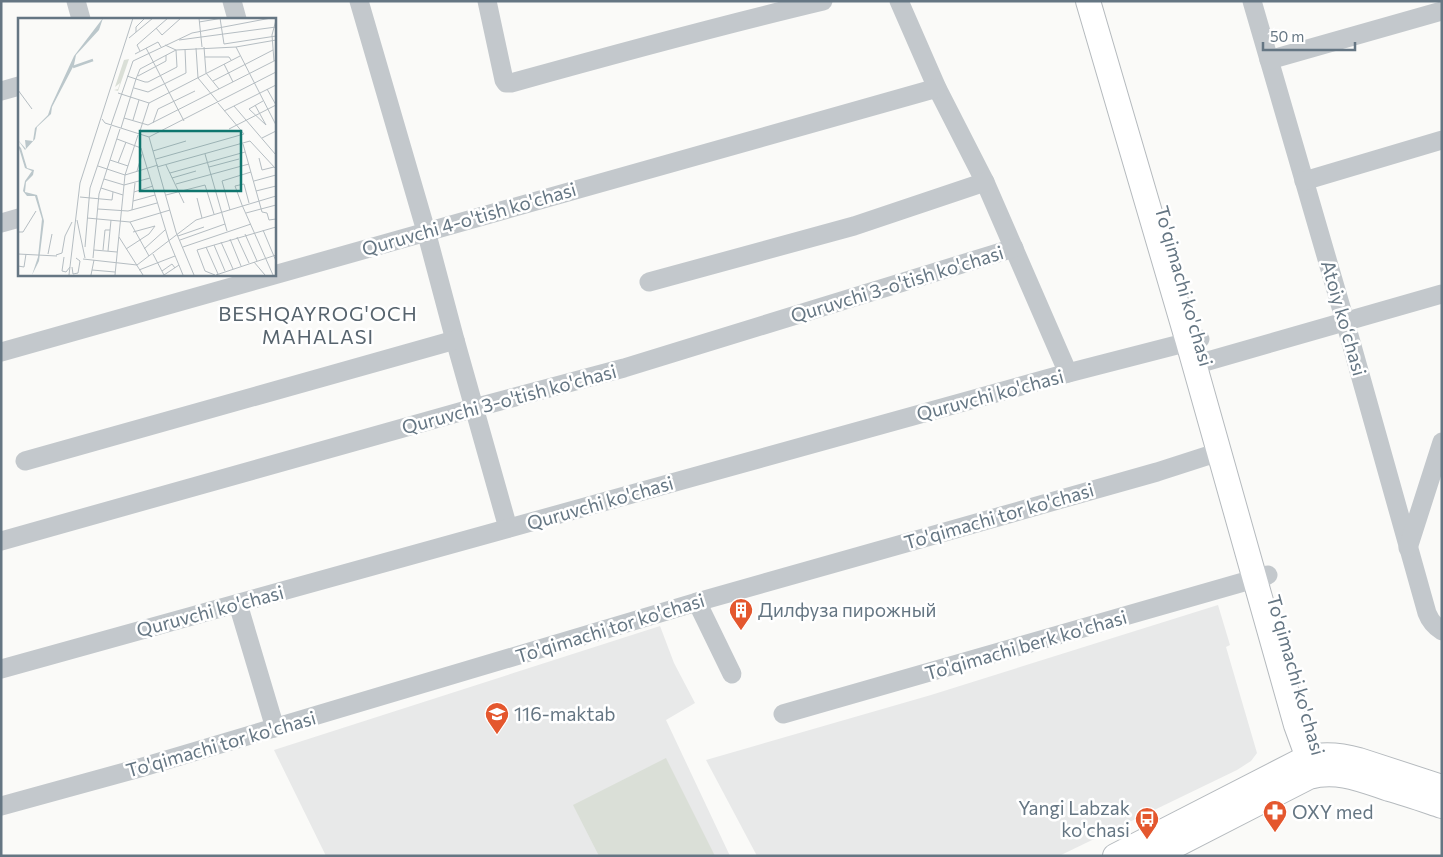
<svg xmlns="http://www.w3.org/2000/svg" width="1443" height="857" font-family="Commissioner,sans-serif">
<rect width="100%" height="100%" fill="#fafaf8"/>
<g fill="#e8e9e9">
<polygon points="1218,605 1230,645 1226,647 1257,753 1251,761 1237,770 1059,856 757,856 706,760 931,695"/>
<polygon points="660,626 674,663 695,703 666,720 730,856 326,856 274,750"/>
</g>
<polygon fill="#dadfd7" points="666,758 715,856 599,856 573,805"/>
<g fill="none" stroke-linecap="round" stroke-linejoin="round">
<g stroke="#b5babe" stroke-width="26">
<g id="major">
<polyline points="1088,1 1188,342 1296,725 1308,758 1321,774"/>
<path d="M 1115,856 L 1306,758 C 1324,753 1341,755 1359,760 L 1442,787"/>
<path d="M 1155,856 L 1309,777 C 1337,769 1362,780 1389,789 C 1407,794 1424,800 1442,806"/>
</g>
</g>
<g stroke="#c3c8cc" stroke-width="19">
<polyline points="76,1 81,19"/>
<polyline points="232,1 237,19"/>
<polyline points="359,1 426,231 455,340 508,528"/>
<path d="M 487,1 L 504,80 L 506,83 L 511,83 C 615,54 718,26 823,1"/>
<polyline points="899,1 937,88 985,182 1068,373"/>
<path d="M 1252,1 L 1345,321 L 1427,613 C 1430,621 1434,626 1442,631"/>
<polyline points="1269,60 1442,11"/>
<polyline points="1,91 19,86"/>
<polyline points="1304,181 1442,140"/>
<polyline points="1,223 19,218"/>
<polyline points="649,282 854,226 985,182"/>
<polyline points="1,352 937,88"/>
<polyline points="1194,365 1442,294"/>
<polyline points="25,461 455,340"/>
<polyline points="1,541 474,408 624,368 1014,248"/>
<polyline points="1408,548 1442,442"/>
<polyline points="697,602 732,674"/>
<polyline points="238,604 275,728"/>
<polyline points="1,669 1068,373 1200,339"/>
<polyline points="783,714 1268,575"/>
<polyline points="1,806 143,767 697,602 1157,472 1219,452"/>
</g>
<use href="#major" stroke="#fff" stroke-width="24"/>
</g>
<defs>
<g id="building-pin" transform="scale(1.25)"><path d="M0 17L-7.5 6A9.5 9.5 0 1 1 7.5 6Z" fill="#e4572e" stroke="#fff"/><path d="M-4-6H4V6H1V3H-1V6H-4ZM-2.5-4.3h1.7v1.8h-1.7ZM.8-4.3h1.7v1.8H.8ZM-2.5-1h1.7V.8h-1.7ZM.8-1h1.7V.8H.8Z" fill="#fff"/></g>
<g id="school-pin" transform="scale(1.25)"><path d="M0 17L-7.5 6A9.5 9.5 0 1 1 7.5 6Z" fill="#e4572e" stroke="#fff"/><path d="M0-5L7-2L0 1L-7-2ZM-4 1L0 2.5L4 1V4Q0 6-4 4Z" fill="#fff"/></g>
<g id="pharmacy-pin" transform="scale(1.25)"><path d="M0 17L-7.5 6A9.5 9.5 0 1 1 7.5 6Z" fill="#e4572e" stroke="#fff"/><path d="M-2-6h4v4h4v4h-4v4h-4v-4h-4v-4h4Z" fill="#fff"/></g>
<g id="bus-pin" transform="scale(1.25)"><path d="M0 17L-7.5 6A9.5 9.5 0 1 1 7.5 6Z" fill="#e4572e" stroke="#fff"/><path d="M-5-6H5V4H4V6H2V4H-2V6H-4V4H-5ZM-3.5-4V0h7V-4ZM-3.5 1.2v1.5H-2V1.2ZM2 1.2v1.5H3.5V1.2Z" fill="#fff"/></g>
</defs>
<g fill-rule="evenodd">
<use href="#building-pin" x="741" y="610"/>
<use href="#school-pin" x="497" y="714"/>
<use href="#pharmacy-pin" x="1275" y="812"/>
<use href="#bus-pin" x="1147" y="819"/>
</g>
<g text-anchor="middle" stroke-width="5" stroke-linejoin="round" paint-order="stroke">
<g font-size="19" fill="#657683" stroke="#fff">
<text transform="translate(469 219) rotate(-16)" y="7">Quruvchi 4-o'tish ko'chasi</text>
<text transform="translate(897 284) rotate(-17)" y="7">Quruvchi 3-o'tish ko'chasi</text>
<text transform="translate(1184 286) rotate(74)" y="7">To'qimachi ko'chasi</text>
<text transform="translate(1344 318) rotate(74)" y="7">Atoiy koʻchasi</text>
<text transform="translate(990 395) rotate(-15)" y="7">Quruvchi ko'chasi</text>
<text transform="translate(509 399) rotate(-15)" y="7">Quruvchi 3-o'tish ko'chasi</text>
<text transform="translate(600 503) rotate(-16)" y="7">Quruvchi ko'chasi</text>
<text transform="translate(999 516) rotate(-16)" y="7">To'qimachi tor ko'chasi</text>
<text transform="translate(210 611) rotate(-15)" y="7">Quruvchi ko'chasi</text>
<text transform="translate(610 628) rotate(-17)" y="7">To'qimachi tor ko'chasi</text>
<text transform="translate(1026 645) rotate(-16)" y="7">To'qimachi berk ko'chasi</text>
<text transform="translate(1296 675) rotate(74)" y="7">To'qimachi ko'chasi</text>
<text transform="translate(221 744) rotate(-16)" y="7">To'qimachi tor ko'chasi</text>
</g>
<g font-size="19" fill="#657683" stroke="#fff" text-anchor="start">
<text x="758" y="617">Дилфуза пирожный</text>
<text x="514" y="721">116-maktab</text>
<text x="1130" y="815" text-anchor="end">Yangi Labzak<tspan x="1130" dy="22">ko'chasi</tspan></text>
<text x="1292" y="819">OXY med</text>
</g>
<g font-size="20" letter-spacing="1" fill="#57646e" stroke="#fff">
<text x="318" y="321">BESHQAYROG'OCH<tspan x="318" dy="23">MAHALASI</tspan></text>
</g>
</g>
<g transform="translate(18 18)">
<rect width="258" height="258" fill="#fafaf8"/>
<path d="M 111,41 L 100,73 L 96,72 L 100,71 L 102,65 L 97,69 L 106,42 Z" fill="#dadfd7"/>
<path d="M 85,0 L 81,12 L 58,37 L 56,47 L 34,89 L 33,96 L 19,109 L 17,121 L 7,132 L 0,122 L 8,131 L 7,122 L 15,123 L 17,110 L 30,97 L 33,88 L 56,38 ZM 0,127 L 3,130 L 9,150 L 16,152 L 15,157 L 8,164 L 7,174 L 19,177 L 26,203 L 21,243 L 14,257 L 20,239 L 24,201 L 17,178 L 9,178 L 5,173 L 7,163 L 14,153 L 7,150 Z" fill="#bbc7cb"/>
<path fill="none" stroke="#bbc7cb" stroke-width="2.5" d="M 55,49 L 75,42"/>
<path fill="none" stroke="#b5bdc2" stroke-width="1" d="M 181,0 L 184,29M 202,0 L 206,26 L 258,18M 181,4 L 205,0M 138,10 L 144,17 L 163,0M 118,14 L 118,9 L 127,0M 111,20 L 135,0M 161,22 L 258,9M 147,27 L 158,32 L 218,29 L 258,22M 186,29 L 188,55 L 201,71M 218,29 L 258,107M 128,30 L 166,103M 178,30 L 180,60 L 200,84M 122,33 L 119,27 L 150,0M 117,36 L 140,24 L 143,29M 187,39 L 211,39 L 213,42M 256,43 L 254,17 L 258,2M 206,46 L 215,64M 120,58 L 148,43 L 148,37M 195,63 L 255,32M 116,70 L 130,74 L 168,55 L 167,31M 249,71 L 258,87M 0,72 L 14,91M 100,75 L 131,85M 245,83 L 231,91 L 248,107M 237,87 L 248,107M 216,88 L 258,137M 206,93 L 258,67M 106,100 L 130,107 L 258,42M 84,101 L 87,105 L 131,119 L 258,54M 115,102 L 121,82M 135,105 L 140,91 L 177,73M 93,107 L 115,43 L 174,15 L 253,0M 103,110 L 118,61 L 122,51 L 158,32 L 159,49 L 130,64 L 127,64 L 109,58M 211,111 L 258,87M 121,116 L 131,85 L 222,38M 131,119 L 158,214 L 176,257M 244,120 L 258,113M 99,121 L 123,130 L 151,223 L 165,257M 225,126 L 244,194 L 249,195 L 251,202 L 258,201M 135,133 L 168,123M 187,136 L 209,213M 241,140 L 244,152 L 256,149M 138,141 L 226,116 L 200,85M 92,142 L 110,148M 100,145 L 108,124M 148,147 L 166,185M 80,148 L 107,157 L 140,147M 139,149 L 232,123 L 258,151M 191,149 L 221,141M 119,153 L 124,136M 152,155 L 227,134M 154,160 L 178,153M 86,161 L 106,167 L 132,160M 236,163 L 258,157M 158,166 L 231,146M 83,170 L 105,177M 238,173 L 258,168M 116,174 L 135,168M 148,177 L 187,167 L 196,196M 62,179 L 94,182 L 95,174M 179,180 L 184,200M 115,183 L 137,177M 224,187 L 217,168 L 226,166 L 231,185M 224,187 L 255,257M 80,191 L 110,193 L 139,185M 114,192 L 117,165M 212,192 L 204,163 L 233,154M 228,195 L 258,187M 69,200 L 112,204 L 152,192M 59,202 L 67,240M 112,204 L 131,238M 245,212 L 258,243M 0,214 L 5,214 L 18,193M 115,214 L 137,208M 227,216 L 239,243M 160,218 L 186,209M 101,219 L 125,257M 219,219 L 231,245M 212,221 L 223,248M 162,222 L 207,206M 203,224 L 215,251M 196,227 L 207,253M 67,229 L 72,170 L 93,108M 165,229 L 233,206M 188,229 L 200,256M 108,231 L 131,216 L 137,208M 126,231 L 147,212M 76,232 L 99,234M 85,232 L 87,212 L 92,212M 90,233 L 93,202M 0,236 L 39,238M 30,236 L 34,216M 135,236 L 146,257M 38,237 L 44,235 L 47,218 L 54,204M 46,239 L 44,253 L 48,254 L 52,249M 75,240 L 81,176 L 102,111M 65,241 L 119,247 L 178,202 L 258,178M 236,244 L 247,257M 0,248 L 6,249 L 8,236M 54,249 L 55,256 L 60,255 L 62,243 L 58,240M 74,252 L 97,254M 121,252 L 157,238M 144,253 L 154,246 L 157,250M 51,257 L 62,165 L 115,0M 73,257 L 76,242M 97,257 L 107,157 L 120,117M 146,257 L 161,247M 197,257 L 187,253 L 179,232 L 258,209M 198,257 L 258,237"/>
<path fill="#0f766e" fill-opacity="0.15" stroke="#0f766e" stroke-width="2.5" d="M 122,113 L 223,113 L 223,173 L 122,173 Z"/>
<rect width="258" height="258" fill="none" stroke="#657683" stroke-width="2.5"/>
</g>
<rect width="1443" height="857" fill="none" stroke="#657683" stroke-width="5"/>
<path d="M1263 42v8h92v-8" fill="none" stroke="#657683" stroke-width="2.5"/>
<text x="1270" y="42" font-size="15" fill="#657683" stroke="#ffffff" stroke-width="4" paint-order="stroke">50 m</text>
</svg>
